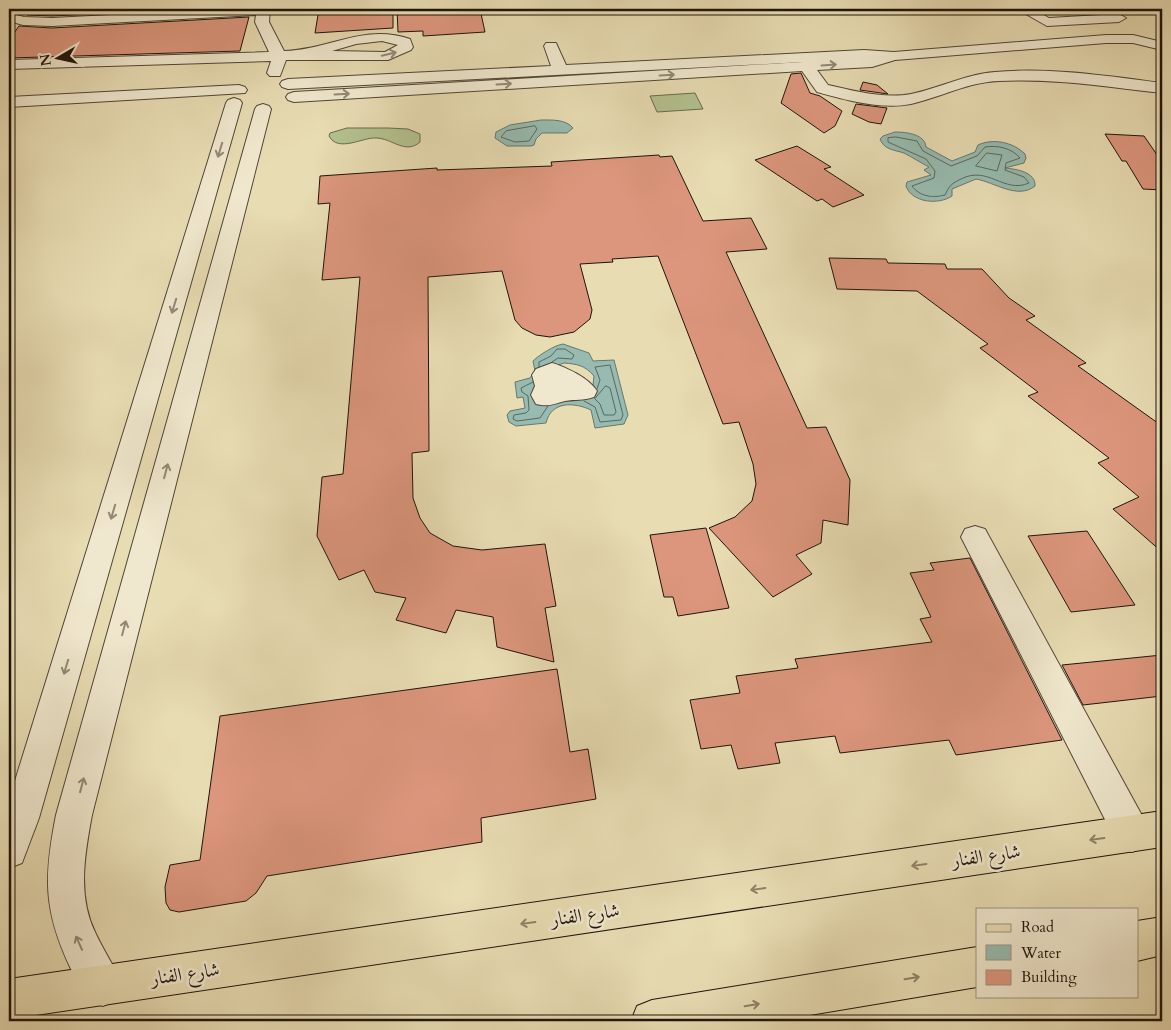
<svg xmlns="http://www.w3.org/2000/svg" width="1171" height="1030" font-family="Cardo,Amiri,serif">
<rect width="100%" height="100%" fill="#e8dcb3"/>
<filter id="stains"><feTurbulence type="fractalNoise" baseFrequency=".004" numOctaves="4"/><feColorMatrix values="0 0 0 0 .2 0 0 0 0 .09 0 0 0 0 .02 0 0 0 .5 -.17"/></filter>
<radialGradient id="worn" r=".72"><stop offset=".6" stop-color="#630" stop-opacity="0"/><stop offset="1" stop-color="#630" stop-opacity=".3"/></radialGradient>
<g fill="#b3c18f" stroke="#686a4d">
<polygon points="695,93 703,109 657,112 650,96"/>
<path d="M 388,128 L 408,129 L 420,134 L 420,142 C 405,155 392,138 376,138 C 363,137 338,153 329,136 L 330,133 L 347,128 Z"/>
</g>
<g fill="#97bbb0" stroke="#67786e" fill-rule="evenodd">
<path d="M 541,120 C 551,120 566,119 573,128 L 567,133 L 542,133 L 536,139 L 534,145 L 531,146 L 507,146 L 495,138 L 496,132 L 510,125 Z"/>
<path d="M 895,132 C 906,132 925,134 926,147 L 952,161 L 975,152 L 978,145 C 993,138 1013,142 1025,154 L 1026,158 L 1024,163 L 1005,168 C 1016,169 1036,172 1035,186 C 1018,200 994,182 976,179 L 952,189 L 952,196 C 939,205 912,203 906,186 L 907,182 L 931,175 L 924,170 L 929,167 C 921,163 912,157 904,153 C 895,150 884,150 880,139 L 883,136 Z"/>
<path d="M 563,344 L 589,353 L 593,361 L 614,360 L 628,415 L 624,424 L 595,428 L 591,410 C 574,402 551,401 546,423 L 516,426 L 509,422 L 507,415 L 510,411 L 525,408 L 523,397 L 517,398 L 515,382 L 530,378 L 535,371 L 533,361 C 539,355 555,345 563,344 ZM 564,363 C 576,364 585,365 594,376 L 593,385 L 589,386 L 555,366 Z"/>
</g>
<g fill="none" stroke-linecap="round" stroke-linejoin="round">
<g stroke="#5a685e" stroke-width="1">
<polygon points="535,126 537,129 529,141 515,142 501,137 506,131"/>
<path d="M 896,137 L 917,141 L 923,151 L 951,166 L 977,156 L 985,147 C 997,145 1012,148 1020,158 L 1006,163 L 1005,170 L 1024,177 L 1029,183 C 1004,194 988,165 961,179 C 952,183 949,186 945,195 C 933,198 920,197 912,186 L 934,178 L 935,171 L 926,159 L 888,142 L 888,138 Z"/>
<polygon points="987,153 1002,155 997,171 976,166"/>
<polyline points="539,367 539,362 551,356 557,349 565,349 574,355 572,359 558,358 552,362"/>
<polyline points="533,382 521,388 522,392 528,396 529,410 526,413 514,415 513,419 517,421 540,418 548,406"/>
<polygon points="606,386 610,388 616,412 614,415 604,415 600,404 595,399"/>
<polyline points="584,401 595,407 600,422 621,420 623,415 610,365 595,367 600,380 597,389"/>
</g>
</g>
<g fill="#dc967d" stroke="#1e140b">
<polygon points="32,9 196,9 52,16 27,15"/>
<polygon points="319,9 393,9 393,28 315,33"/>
<polygon points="397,9 480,9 485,32 423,36 423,31 398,32"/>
<polygon points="249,17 240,51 9,58 9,40 19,26 52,28"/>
<polygon points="801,73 810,93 820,96 842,111 835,126 824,133 781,103 791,74"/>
<polygon points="863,82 877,85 888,94 860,90"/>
<polygon points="856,104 887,108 881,124 869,122 852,114"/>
<polygon points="1105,134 1144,136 1162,162 1162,190 1143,189 1126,161 1122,161"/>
<polygon points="797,146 831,167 824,169 864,195 833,207 822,199 817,201 755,160"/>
<polygon points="659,155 660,157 672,156 703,221 751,218 767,249 726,252 807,428 826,427 850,480 848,525 823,520 821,543 796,555 812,574 773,597 709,528 735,517 752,501 756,484 753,464 739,422 723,424 658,256 612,259 613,262 580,264 592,310 590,319 574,332 550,337 536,335 522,328 515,320 502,271 428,277 429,451 412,453 413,498 420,518 430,533 453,546 482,550 545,544 556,606 545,608 554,662 497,647 493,617 456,610 446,633 396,620 406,598 375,592 364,570 339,580 317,536 322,477 343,474 360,277 322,280 330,203 318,204 320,176 437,168 437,170 552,166 551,162"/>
<polygon points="829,258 886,259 888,263 945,264 947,269 982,269 1009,298 1035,316 1026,320 1086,363 1078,366 1162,426 1162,552 1113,509 1139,497 1098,463 1109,458 1028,396 1038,392 980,348 988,344 917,291 837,289"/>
<polygon points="706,528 729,608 678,616 673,597 664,597 650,535"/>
<polygon points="1087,531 1135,605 1071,612 1028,536"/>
<polygon points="970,558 1062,740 956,755 949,740 840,753 835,736 775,743 780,763 738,769 731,745 701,749 690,700 740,693 736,676 798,668 795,659 932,642 920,619 931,617 910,573 934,570 930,563"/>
<polygon points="1162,655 1162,696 1083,705 1062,665"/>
<polygon points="557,669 570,752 588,749 596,799 481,818 482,842 267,876 256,893 246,901 179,912 170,910 166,903 165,887 170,865 200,860 220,716"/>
</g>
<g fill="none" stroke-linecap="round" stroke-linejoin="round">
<g stroke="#504635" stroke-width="2">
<g id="minor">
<path d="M 228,9 L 270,9 L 269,22 L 284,51 C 329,50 364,23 410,39 L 413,47 L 411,50 L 388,60 L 286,60 L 280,76 L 270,76 L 267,73 L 271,61 L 9,69 L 9,60 L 269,52 L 255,22 L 256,15 L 52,26 L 23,25 L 9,21 L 9,13 L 24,17 L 52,18 ZM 382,41 L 398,45 L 385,52 L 332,51 L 356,44 Z"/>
<polygon points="1017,9 1033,9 1049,18 1119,14 1126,18 1119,22 1047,26"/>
<path d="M 1106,35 L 1133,35 L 1162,42 L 1162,50 L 1133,43 L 1106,43 L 895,60 L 872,67 L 817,70 L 828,85 C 855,91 884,99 911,94 C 940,88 966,74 995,72 C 1050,67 1108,76 1162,83 L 1162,93 C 1108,87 1054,78 999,81 C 969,82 941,97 911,104 C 881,110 846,100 817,92 L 802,71 L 294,102 L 288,100 L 286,97 L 288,94 L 294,92 L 803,62 L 288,89 L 282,87 L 280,84 L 282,81 L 288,79 L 551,66 L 544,46 L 546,43 L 556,43 L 566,65 L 864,50 L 894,52 Z"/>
<polygon points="239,85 245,87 247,90 245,93 9,107 9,97"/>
<polygon points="234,98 240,100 242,103 39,818 22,863 9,868 9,800 226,103 228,100"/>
<path d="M 263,104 L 269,106 L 271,109 L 92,815 C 85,853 77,895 95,932 C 103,950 115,967 123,986 L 117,1000 L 103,1006 C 99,1005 92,1003 89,1000 C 82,995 74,975 70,967 C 43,910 44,876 56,815 L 255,109 L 257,106 Z"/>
<path d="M 552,363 C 566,367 589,378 597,391 L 594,397 C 583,401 575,399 565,401 C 554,404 548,407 536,404 L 531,395 L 535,386 L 532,375 L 536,369 Z"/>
<polygon points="975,526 985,529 1145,821 1150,834 1145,847 1132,852 1119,847 961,537 965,529"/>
</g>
</g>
<g stroke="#1e140b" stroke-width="2">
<g id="major">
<polygon points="1162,811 1162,847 9,1019 9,979"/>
<polygon points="1162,917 1162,955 1137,961 1137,921"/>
<polygon points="977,947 977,987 774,1021 631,1021 637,1006 652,1000"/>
</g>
</g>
<use href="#minor" fill="#f0e8ce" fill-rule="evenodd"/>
<use href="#major" fill="#e8dcb3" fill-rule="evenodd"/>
</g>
<defs><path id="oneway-shaft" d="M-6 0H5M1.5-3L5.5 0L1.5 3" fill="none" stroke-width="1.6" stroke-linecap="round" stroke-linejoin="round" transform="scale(1.25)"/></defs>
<g stroke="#928976">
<use href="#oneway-shaft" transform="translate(389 54) rotate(-13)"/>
<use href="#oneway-shaft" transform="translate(829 65) rotate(-4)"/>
<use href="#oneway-shaft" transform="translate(667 75) rotate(-3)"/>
<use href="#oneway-shaft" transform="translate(504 84) rotate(-3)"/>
<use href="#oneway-shaft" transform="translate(342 94) rotate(-3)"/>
<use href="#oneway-shaft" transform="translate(220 150) rotate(107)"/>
<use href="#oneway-shaft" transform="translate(174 306) rotate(107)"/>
<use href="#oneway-shaft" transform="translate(166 471) rotate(-75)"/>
<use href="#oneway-shaft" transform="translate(113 512) rotate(107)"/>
<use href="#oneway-shaft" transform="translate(124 628) rotate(-75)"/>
<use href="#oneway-shaft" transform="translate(66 667) rotate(107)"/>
<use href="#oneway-shaft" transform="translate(82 785) rotate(-75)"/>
<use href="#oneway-shaft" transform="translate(79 943) rotate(-114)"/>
</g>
<g stroke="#8d8267">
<use href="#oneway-shaft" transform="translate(1097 839) rotate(172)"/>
<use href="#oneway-shaft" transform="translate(919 865) rotate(172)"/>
<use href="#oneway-shaft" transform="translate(758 889) rotate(172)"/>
<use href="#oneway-shaft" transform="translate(528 923) rotate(172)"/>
<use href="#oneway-shaft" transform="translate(912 978) rotate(-9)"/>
<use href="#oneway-shaft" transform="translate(752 1005) rotate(-9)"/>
</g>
<g text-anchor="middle" stroke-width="5" stroke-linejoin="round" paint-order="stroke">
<g font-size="19" fill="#1e140b" stroke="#f0e8ce">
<text transform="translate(986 855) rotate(-8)" y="7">شارع الفنار</text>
<text transform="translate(585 914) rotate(-8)" y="7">شارع الفنار</text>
<text transform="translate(185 973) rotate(-8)" y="7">شارع الفنار</text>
</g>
</g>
<rect width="1171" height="1030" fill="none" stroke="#e8dcb3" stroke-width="30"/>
<rect x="10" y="10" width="1151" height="1010" fill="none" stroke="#1e140b" stroke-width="2.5"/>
<rect x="15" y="15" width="1141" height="1000" fill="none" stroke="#1e140b"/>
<rect x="976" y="908" width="162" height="90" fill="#f0e8ce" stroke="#9c9380"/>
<rect x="986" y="924" width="25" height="8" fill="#e8dcb3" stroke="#9c9380"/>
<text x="1021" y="932" font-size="15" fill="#1e140b">Road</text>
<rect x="986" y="945" width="25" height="15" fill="#97bbb0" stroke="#9c9380"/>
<text x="1021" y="958" font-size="15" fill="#1e140b">Water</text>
<rect x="986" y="970" width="25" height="15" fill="#dc967d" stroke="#9c9380"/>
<text x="1021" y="982" font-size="15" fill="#1e140b">Building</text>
<g transform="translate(58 58) rotate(261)" stroke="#f0e8ce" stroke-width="4" paint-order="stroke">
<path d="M0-4L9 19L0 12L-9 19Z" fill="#1e140b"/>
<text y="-8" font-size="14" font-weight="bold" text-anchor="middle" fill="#1e140b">N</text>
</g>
<rect width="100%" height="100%" filter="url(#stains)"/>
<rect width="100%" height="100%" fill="url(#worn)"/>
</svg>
